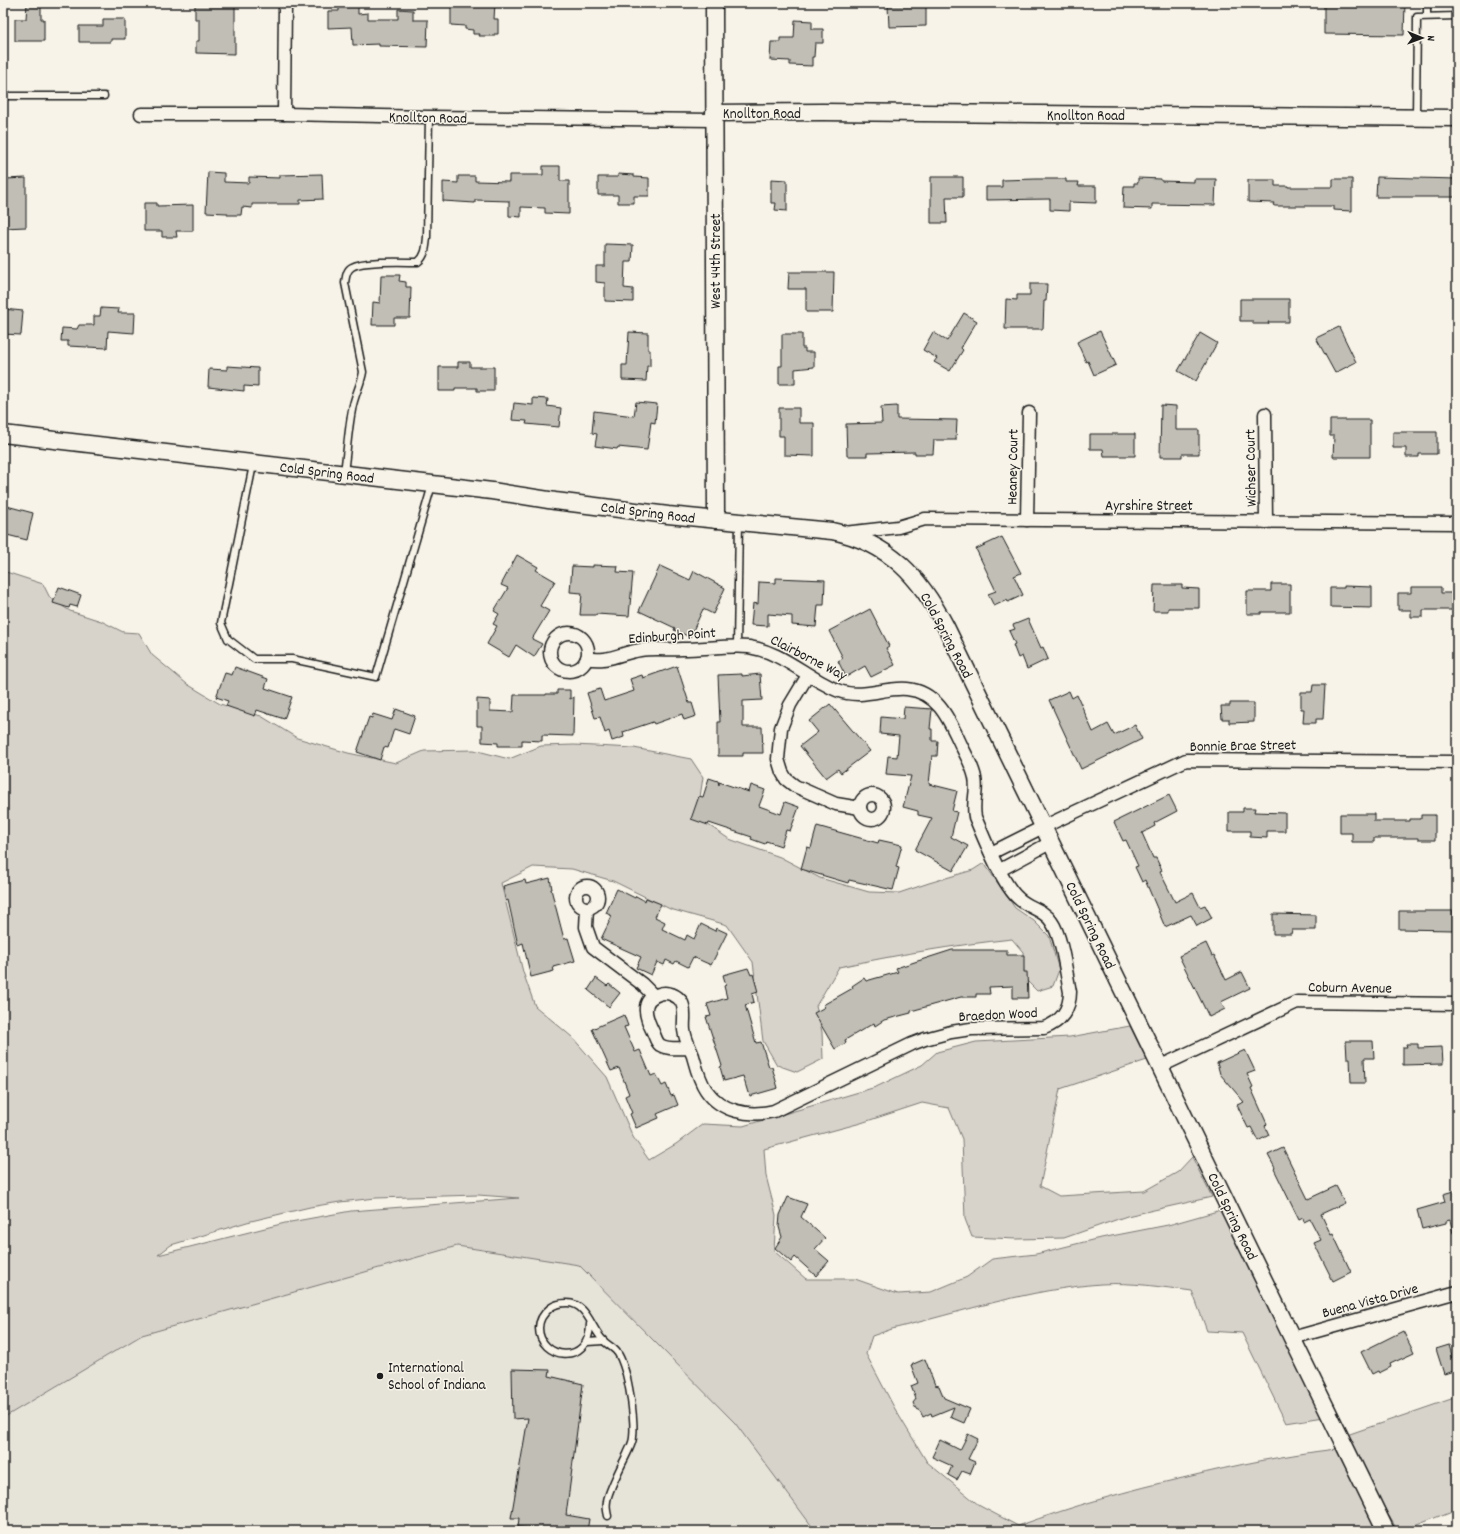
<svg xmlns="http://www.w3.org/2000/svg" width="1460" height="1534" font-family="Dekko,sans-serif">
<rect width="100%" height="100%" fill="#f7f3e8"/>
<filter id="ink" filterUnits="userSpaceOnUse"><feTurbulence type="fractalNoise" baseFrequency=".025" numOctaves="2"/><feDisplacementMap in="SourceGraphic" scale="8" xChannelSelector="R" yChannelSelector="G"/><feConvolveMatrix kernelMatrix="1 2 1 2 8 2 1 2 1" color-interpolation-filters="sRGB"/></filter>
<g filter="url(#ink)">
<polygon fill="#e6e3d9" points="457,1246 579,1265 735,1423 811,1525 814,1531 3,1531 3,1418 142,1335"/>
<g fill="#d7d3cb" stroke="#7a7874" fill-rule="evenodd">
<path d="M 3,571 L 43,584 L 50,598 L 70,611 L 101,621 L 123,632 L 139,633 L 152,655 L 187,684 L 220,704 L 261,716 L 297,738 L 348,753 L 396,763 L 424,751 L 474,750 L 509,759 L 541,746 L 574,745 L 634,748 L 691,759 L 703,777 L 698,811 L 704,822 L 729,839 L 780,857 L 820,878 L 869,892 L 899,893 L 929,883 L 973,870 L 984,863 L 1015,908 L 1034,921 L 1049,936 L 1059,970 L 1053,986 L 1037,991 L 1024,978 L 1023,952 L 1012,939 C 954,945 896,955 839,967 L 816,1006 L 822,1032 L 823,1059 L 797,1072 L 777,1065 L 763,1041 L 753,962 L 727,925 L 670,909 L 613,881 L 572,869 L 533,867 L 501,883 L 523,972 L 535,1006 L 572,1037 L 607,1077 L 633,1137 L 649,1160 L 676,1144 L 703,1124 L 743,1126 L 876,1087 L 922,1065 L 937,1052 L 976,1042 L 1070,1037 L 1130,1026 L 1147,1060 L 1060,1089 L 1040,1186 L 1059,1196 L 1144,1191 L 1178,1172 L 1192,1157 L 1212,1197 L 1127,1216 L 1064,1238 L 1016,1239 L 972,1237 L 965,1219 L 962,1139 L 949,1108 L 922,1103 L 861,1123 L 764,1149 L 766,1176 L 776,1215 L 774,1251 L 806,1279 L 855,1279 L 898,1294 L 931,1292 L 967,1277 L 992,1259 L 1036,1254 L 1096,1239 L 1168,1225 L 1221,1210 L 1324,1417 L 1286,1423 L 1242,1333 L 1207,1331 L 1192,1291 C 1162,1287 1131,1282 1101,1284 C 1030,1289 961,1312 892,1329 L 872,1336 L 866,1354 L 895,1409 L 927,1462 L 980,1506 L 1018,1526 C 1073,1506 1129,1490 1187,1477 C 1236,1465 1285,1455 1336,1449 L 1378,1531 L 814,1531 L 811,1525 L 735,1423 L 579,1265 L 457,1246 L 142,1335 L 3,1418 ZM 478,1195 L 519,1198 L 351,1211 L 285,1223 L 158,1255 L 171,1245 L 247,1222 L 310,1207 L 340,1202 L 376,1198 Z"/>
<polygon points="1457,1397 1457,1509 1402,1531 1398,1531 1341,1437"/>
</g>
<g fill="#c0beb5" stroke="#1c1c1c">
<polygon points="27,3 41,3 41,19 44,19 44,41 15,41 15,19 26,19"/>
<polygon points="339,3 358,3 358,14 368,13 368,19 398,19 398,9 413,10 413,20 428,20 427,47 379,46 379,44 353,45 352,27 328,28 328,11 339,11"/>
<polygon points="460,3 495,3 494,19 498,19 498,34 494,34 494,36 479,36 480,34 473,34 473,30 465,29 465,26 451,25 451,4 460,5"/>
<polygon points="1324,3 1405,3 1404,35 1324,34"/>
<polygon points="195,4 235,5 235,54 196,53 196,41 199,41 199,19 195,19"/>
<polygon points="888,5 926,5 926,26 889,27"/>
<polygon points="103,19 125,19 125,39 111,39 111,42 79,42 79,26 103,26"/>
<polygon points="795,20 812,21 812,29 823,29 823,43 815,43 814,57 812,57 812,66 790,65 790,61 770,60 771,42 780,42 780,38 794,38"/>
<polygon points="543,166 560,166 560,181 569,181 569,214 545,213 545,208 521,207 521,217 509,216 509,201 475,200 475,203 443,201 443,182 458,183 458,176 475,176 475,181 509,182 509,175 543,175"/>
<polygon points="208,172 224,173 224,182 249,183 249,177 280,178 280,175 322,174 323,199 300,200 300,204 252,204 252,208 242,207 241,215 227,215 227,213 206,212"/>
<polygon points="618,174 634,175 634,177 649,178 649,196 634,196 634,203 618,203 618,195 598,195 598,177 618,177"/>
<polygon points="931,177 963,177 963,197 946,197 947,223 931,223"/>
<polygon points="1377,177 1457,179 1457,197 1376,197"/>
<polygon points="26,178 26,227 3,228 3,211 7,211 6,179"/>
<polygon points="1138,178 1161,179 1161,181 1194,182 1194,179 1216,179 1215,205 1152,204 1152,209 1123,208 1124,186 1134,186 1134,183 1138,183"/>
<polygon points="771,179 787,180 787,211 775,210 776,203 771,203"/>
<polygon points="1036,179 1066,179 1066,182 1079,182 1078,186 1096,186 1096,203 1069,202 1069,211 1050,210 1050,199 986,200 986,187 1002,187 1002,180"/>
<polygon points="1333,179 1352,179 1352,211 1333,210 1333,206 1275,206 1273,205 1274,203 1248,202 1248,180 1275,180 1275,186 1288,186 1288,187 1333,187"/>
<polygon points="144,203 157,203 157,206 193,205 193,231 176,231 177,237 162,237 162,231 144,231"/>
<polygon points="605,244 633,245 632,262 625,262 624,288 633,289 633,302 605,301 605,283 596,282 596,266 605,266"/>
<polygon points="789,272 834,272 833,312 806,312 806,289 788,289"/>
<polygon points="381,275 400,275 399,281 406,282 406,287 411,287 410,318 394,318 394,325 372,325 373,302 380,303"/>
<polygon points="1030,284 1047,284 1046,301 1044,301 1043,329 1005,329 1006,299 1017,300 1017,295 1030,295"/>
<polygon points="1240,299 1289,299 1289,322 1268,322 1269,324 1253,324 1253,321 1240,321"/>
<polygon points="101,308 119,309 118,313 135,313 134,333 108,331 107,348 68,346 68,341 61,341 62,328 77,329 79,325 94,325 94,316 100,316"/>
<polygon points="3,309 23,311 21,335 3,334"/>
<polygon points="964,313 977,321 961,348 963,350 950,371 934,362 937,358 923,350 933,332 947,341"/>
<polygon points="1339,327 1356,362 1335,373 1316,338"/>
<polygon points="1100,331 1116,365 1094,375 1088,361 1086,362 1077,342"/>
<polygon points="629,332 648,333 648,350 650,350 650,366 647,366 646,381 622,380 622,365 627,365"/>
<polygon points="1200,333 1217,343 1196,381 1178,371"/>
<polygon points="782,334 802,334 802,348 805,348 805,352 814,352 814,367 795,369 795,384 779,384 779,366 782,366"/>
<polygon points="458,362 470,362 470,367 494,367 494,391 477,391 477,388 455,388 455,391 439,391 439,367 458,367"/>
<polygon points="227,366 258,368 258,387 244,386 244,391 208,387 209,369 227,370"/>
<polygon points="533,398 548,399 547,406 561,408 559,427 526,424 527,421 512,420 514,403 533,405"/>
<polygon points="636,402 657,404 655,423 651,422 647,450 618,447 617,449 595,446 597,434 592,433 594,411 634,416"/>
<polygon points="1161,405 1176,406 1176,430 1199,430 1199,454 1182,454 1182,457 1160,457"/>
<polygon points="897,406 897,419 957,420 956,440 934,440 933,454 915,454 915,452 867,453 867,456 847,456 846,424 882,423 881,407"/>
<polygon points="779,408 799,408 799,423 814,423 814,456 784,455 784,436 779,436"/>
<polygon points="1330,420 1370,420 1370,457 1333,457 1334,436 1330,436"/>
<polygon points="1393,432 1437,432 1437,454 1419,454 1419,457 1406,457 1406,448 1393,448"/>
<polygon points="1090,434 1135,434 1135,456 1104,456 1103,449 1090,449"/>
<polygon points="3,505 33,513 27,540 3,534"/>
<polygon points="1002,537 1021,573 1014,576 1023,595 1008,602 1007,600 994,606 988,594 996,591 976,549"/>
<polygon points="517,555 538,567 536,570 555,581 540,606 549,611 532,639 542,644 534,657 516,645 509,657 487,644 497,626 493,624 499,614 494,611 508,588 501,585"/>
<polygon points="593,565 618,566 617,572 633,573 629,616 596,614 596,615 580,615 582,593 570,592 572,566 593,567"/>
<polygon points="660,566 690,580 694,571 725,588 713,614 703,609 690,637 674,630 675,628 639,611"/>
<polygon points="776,578 825,580 824,605 818,605 816,627 792,625 792,616 768,614 768,626 751,625 753,603 758,604 759,582 776,583"/>
<polygon points="1271,584 1290,584 1290,612 1261,612 1261,614 1247,614 1247,591 1271,591"/>
<polygon points="1154,585 1182,585 1182,588 1199,589 1199,608 1168,608 1168,611 1153,611"/>
<polygon points="1344,586 1372,587 1372,608 1330,607 1330,588 1344,588"/>
<polygon points="59,587 81,595 77,607 70,605 69,608 53,603"/>
<polygon points="1411,587 1441,587 1441,593 1457,593 1457,610 1423,610 1423,617 1411,617 1411,610 1398,610 1398,593 1411,593"/>
<polygon points="870,609 889,646 886,648 895,665 871,677 865,666 846,677 838,661 843,658 829,631"/>
<polygon points="1028,619 1041,648 1043,647 1048,659 1027,669 1022,656 1018,658 1013,645 1015,644 1009,631 1015,629 1013,625"/>
<polygon points="677,666 689,703 692,703 696,716 684,720 682,714 654,724 653,722 623,732 624,737 612,741 609,731 605,733 600,717 595,718 587,693 600,689 604,701 634,691 630,679 642,675 643,678"/>
<polygon points="235,667 268,679 265,688 292,697 284,719 257,710 255,716 226,706 228,701 216,697 225,673 232,675"/>
<polygon points="742,674 742,676 760,674 762,700 743,701 743,727 762,727 763,753 743,753 743,756 718,756 718,722 720,722 718,675"/>
<polygon points="1313,685 1325,685 1323,719 1316,719 1316,723 1303,723 1304,709 1301,709 1301,692 1312,692"/>
<polygon points="557,690 570,690 570,699 574,697 573,736 542,735 542,741 522,740 522,746 498,746 498,743 482,742 482,726 477,726 477,699 490,700 490,711 513,712 514,695 546,695 546,694 557,694"/>
<polygon points="1069,691 1072,698 1077,695 1093,732 1108,724 1114,735 1135,725 1142,739 1081,769 1049,700"/>
<polygon points="1230,703 1254,703 1254,722 1229,723 1229,719 1222,719 1221,706 1230,706"/>
<polygon points="830,704 870,751 841,773 838,769 826,778 800,746 818,732 809,721"/>
<polygon points="904,707 932,709 930,729 932,729 932,741 938,741 937,756 932,756 929,784 957,791 952,811 957,812 951,837 968,846 953,871 915,850 932,818 918,815 918,811 903,807 911,776 886,774 888,756 897,757 899,736 880,734 881,717 903,719"/>
<polygon points="396,709 415,716 409,734 394,729 388,748 384,747 380,760 357,752 369,717 372,718 373,714 392,720"/>
<polygon points="709,778 718,781 719,785 719,782 749,792 751,785 765,790 759,806 781,814 785,802 799,807 790,831 786,830 781,846 766,841 765,844 751,839 752,837 724,828 709,823 708,825 691,819 699,796 703,797"/>
<polygon points="1169,795 1177,811 1154,823 1155,826 1142,833 1153,858 1156,858 1162,871 1160,872 1175,902 1193,893 1200,907 1205,905 1212,918 1197,926 1191,915 1165,927 1145,880 1142,882 1135,867 1138,866 1126,840 1123,841 1114,822"/>
<polygon points="1243,808 1255,808 1254,812 1285,813 1285,831 1267,831 1267,838 1250,837 1250,831 1229,831 1229,812 1243,812"/>
<polygon points="1340,814 1374,814 1374,821 1410,821 1410,819 1421,819 1421,815 1435,815 1435,840 1418,840 1418,838 1374,838 1374,842 1352,842 1352,833 1340,833"/>
<polygon points="817,826 878,843 879,840 902,845 896,867 899,868 893,890 849,880 848,883 801,869 807,847 811,848"/>
<polygon points="550,878 552,889 551,889 564,939 568,938 575,961 553,967 554,971 531,977 523,943 518,945 508,900 506,901 503,886 525,880 526,884"/>
<polygon points="617,889 635,898 636,896 645,901 646,898 661,904 655,917 665,922 662,929 685,940 687,935 694,939 701,924 715,931 716,928 727,933 711,965 693,957 688,967 676,961 674,964 666,960 664,965 657,962 651,975 636,968 641,957 601,939 612,916 606,913"/>
<polygon points="1399,911 1453,911 1453,930 1399,929"/>
<polygon points="1273,914 1316,915 1316,930 1292,930 1291,934 1273,934"/>
<polygon points="1206,943 1212,956 1214,955 1226,980 1242,972 1250,988 1221,1002 1225,1009 1209,1017 1179,956"/>
<polygon points="952,950 1007,950 1007,955 1024,955 1024,972 1027,972 1028,998 1013,998 1013,986 989,987 990,994 976,994 976,997 961,997 911,1011 911,1013 884,1020 875,1026 874,1023 845,1040 846,1043 835,1049 814,1013 825,1007 823,1005 853,988 852,986 864,978 866,981 898,972 896,968"/>
<polygon points="748,968 751,975 753,974 758,992 752,994 754,1002 745,1005 756,1043 761,1042 769,1067 772,1067 778,1088 750,1096 749,1092 748,1093 743,1076 724,1081 720,1067 722,1066 706,1017 711,1016 707,1004 727,998 724,986 726,985 723,975"/>
<polygon points="596,978 607,986 609,984 620,993 609,1007 588,990"/>
<polygon points="624,1015 628,1026 624,1027 635,1052 640,1050 651,1076 656,1074 662,1086 666,1084 671,1096 674,1095 678,1105 657,1114 659,1118 636,1128 630,1114 632,1113 625,1096 629,1094 619,1068 611,1071 592,1029"/>
<polygon points="1346,1041 1373,1041 1374,1058 1364,1058 1365,1083 1351,1083 1350,1058 1347,1058"/>
<polygon points="1406,1044 1418,1044 1418,1048 1442,1047 1443,1064 1403,1065 1403,1047 1407,1047"/>
<polygon points="1245,1050 1255,1071 1247,1074 1253,1087 1251,1088 1267,1124 1265,1126 1269,1135 1258,1141 1251,1127 1248,1128 1237,1105 1244,1102 1220,1074 1217,1063"/>
<polygon points="1283,1148 1308,1199 1336,1186 1345,1203 1321,1214 1331,1235 1333,1234 1351,1272 1333,1281 1314,1243 1321,1240 1310,1219 1304,1222 1303,1218 1299,1220 1274,1169 1275,1168 1268,1155"/>
<polygon points="1457,1190 1457,1232 1453,1233 1450,1220 1446,1221 1446,1223 1422,1229 1417,1210 1445,1202 1443,1194"/>
<polygon points="788,1197 807,1204 801,1217 825,1238 815,1249 829,1261 816,1276 795,1257 791,1262 775,1248 782,1237 779,1227 780,1215"/>
<polygon points="1403,1331 1414,1353 1390,1364 1391,1367 1379,1373 1378,1371 1372,1374 1361,1352"/>
<polygon points="1449,1345 1453,1359 1457,1357 1457,1370 1444,1374 1436,1349"/>
<polygon points="925,1359 935,1385 939,1386 944,1398 970,1409 964,1423 950,1417 954,1407 932,1416 931,1413 923,1417 920,1411 916,1409 913,1403 916,1399 911,1386 918,1383 911,1365"/>
<polygon points="512,1369 550,1370 549,1376 583,1384 566,1515 589,1519 587,1531 529,1531 529,1528 518,1527 519,1518 511,1518 528,1418 513,1419"/>
<polygon points="968,1434 978,1439 968,1459 975,1462 970,1474 962,1471 957,1480 948,1475 952,1466 932,1457 940,1440 960,1450"/>
</g>
<g fill="none" stroke-linecap="round" stroke-linejoin="round">
<g stroke="#1c1c1c" stroke-width="9">
<g id="service">
<polyline points="1427,16 1427,3"/>
<polyline points="3,96 104,96"/>
<polyline points="1416,117 1417,17 1457,16"/>
<polyline points="253,465 221,623 228,639 254,659 292,659 376,677 432,485"/>
<path d="M 344,472 C 347,452 348,431 352,410 C 354,396 361,385 363,372 L 345,283 C 346,277 346,270 352,267 C 363,260 403,262 418,262 C 426,256 426,246 427,237 L 429,117"/>
<polyline points="737,646 739,522"/>
<path d="M 590,1324 C 590,1367 539,1359 539,1328 C 539,1320 544,1313 550,1308 C 555,1304 561,1303 567,1303 C 587,1303 591,1328 603,1340 C 606,1344 611,1346 615,1350 C 620,1354 624,1367 626,1374 C 630,1390 635,1421 633,1437 C 633,1443 629,1449 627,1454 C 622,1464 608,1492 607,1501 C 606,1506 607,1512 608,1516"/>
<polyline points="587,1342 603,1341"/>
</g>
</g>
<g stroke="#1c1c1c" stroke-width="15">
<g id="minor">
<polyline points="141,114 284,114 429,117 714,120"/>
<polyline points="284,114 285,3"/>
<polyline points="1265,414 1266,522"/>
<polyline points="1027,520 1029,413"/>
<polyline points="844,533 898,527 925,519 1457,523"/>
<circle cx="569" cy="652" r="19"/>
<path d="M 587,658 C 606,663 621,653 640,650 C 654,648 668,650 682,649 C 705,649 727,645 749,647 C 776,651 796,668 819,681 C 828,686 837,692 847,693 C 867,697 887,687 907,689 C 939,692 950,722 962,747 C 967,757 973,767 975,778 C 978,792 972,801 975,817 C 984,838 1002,884 1018,898 C 1028,908 1043,909 1051,921 C 1062,936 1066,972 1070,992 C 1070,1009 1061,1022 1044,1028 L 971,1029 L 951,1032 L 925,1039 L 912,1044 L 774,1111 C 749,1117 721,1112 706,1090 C 699,1080 696,1067 693,1056 C 690,1048 685,1039 684,1030 C 683,1021 686,1012 682,1003 C 678,995 667,991 659,994 C 639,1000 646,1018 653,1032 C 655,1036 656,1042 660,1045 C 668,1050 681,1048 690,1048"/>
<polyline points="808,675 790,705 781,728 778,759 782,772 786,779 795,786 836,804 860,808"/>
<circle cx="872" cy="807" r="12"/>
<polyline points="991,853 1043,827 1186,760 1457,762"/>
<polyline points="1000,870 1050,843"/>
<circle cx="587" cy="897" r="11"/>
<polyline points="587,908 586,927 593,947 642,984 654,996"/>
<polyline points="1161,1066 1297,1002 1457,1004"/>
<polyline points="1292,1338 1457,1292"/>
</g>
</g>
<g stroke="#1c1c1c" stroke-width="19">
<g id="tertiary">
<polyline points="714,3 716,520"/>
<polyline points="714,113 822,112 1457,118"/>
<path d="M 3,434 L 492,491 L 555,501 L 668,515 L 832,531 C 890,543 920,577 946,627 L 1386,1531"/>
</g>
</g>
<use href="#service" stroke="#f7f3e8" stroke-width="6"/>
<use href="#minor" stroke="#f7f3e8" stroke-width="12"/>
<use href="#tertiary" stroke="#f7f3e8" stroke-width="16"/>
</g>
</g>
<circle fill="#1c1c1c" stroke="#f7f3e8" stroke-width="1.5" cx="380" cy="1376" r="4"/>
<g text-anchor="middle" stroke-width="3" stroke-linejoin="round" paint-order="stroke">
<g font-size="15" fill="#1c1c1c" stroke="#f7f3e8">
<text x="762" y="118">Knollton Road</text>
<text x="1086" y="120">Knollton Road</text>
<text transform="translate(428 117) rotate(1)" y="5">Knollton Road</text>
<text transform="translate(715 261) rotate(-90)" y="5">West 44th Street</text>
<text transform="translate(1012 467) rotate(-89)" y="5">Heaney Court</text>
<text transform="translate(1250 468) rotate(-91)" y="5">Wichser Court</text>
<text transform="translate(327 472) rotate(7)" y="5">Cold Spring Road</text>
<text x="1149" y="510">Ayrshire Street</text>
<text transform="translate(648 512) rotate(7)" y="5">Cold Spring Road</text>
<text transform="translate(672 635) rotate(-4)" y="5">Edinburgh Point</text>
<text transform="translate(947 635) rotate(62)" y="5">Cold Spring Road</text>
<text transform="translate(809 657) rotate(27)" y="5">Clairborne Way</text>
<text transform="translate(1243 745) rotate(-1)" y="5">Bonnie Brae Street</text>
<text transform="translate(1091 925) rotate(64)" y="5">Cold Spring Road</text>
<text transform="translate(1350 987) rotate(1)" y="5">Coburn Avenue</text>
<text transform="translate(998 1014) rotate(-3)" y="5">Braedon Wood</text>
<text transform="translate(1233 1216) rotate(64)" y="5">Cold Spring Road</text>
<text transform="translate(1370 1300) rotate(-15)" y="5">Buena Vista Drive</text>
</g>
<g font-size="15" fill="#1c1c1c" stroke="#f7f3e8" text-anchor="start">
<text x="388" y="1372">International<tspan x="388" dy="17">School of Indiana</tspan></text>
</g>
</g>
<rect width="1460" height="1534" fill="none" stroke="#f7f3e8" stroke-width="16"/>
<rect x="8" y="8" width="1444" height="1518" fill="none" stroke="#1c1c1c" stroke-width="1.5" filter="url(#ink)"/>
<g transform="translate(1422 38) rotate(91)" stroke="#f7f3e8" stroke-width="3" paint-order="stroke">
<path d="M0-3L7 15L0 10L-7 15Z" fill="#1c1c1c"/>
<text y="-6" font-size="11" font-weight="bold" text-anchor="middle" fill="#1c1c1c">N</text>
</g>
</svg>
